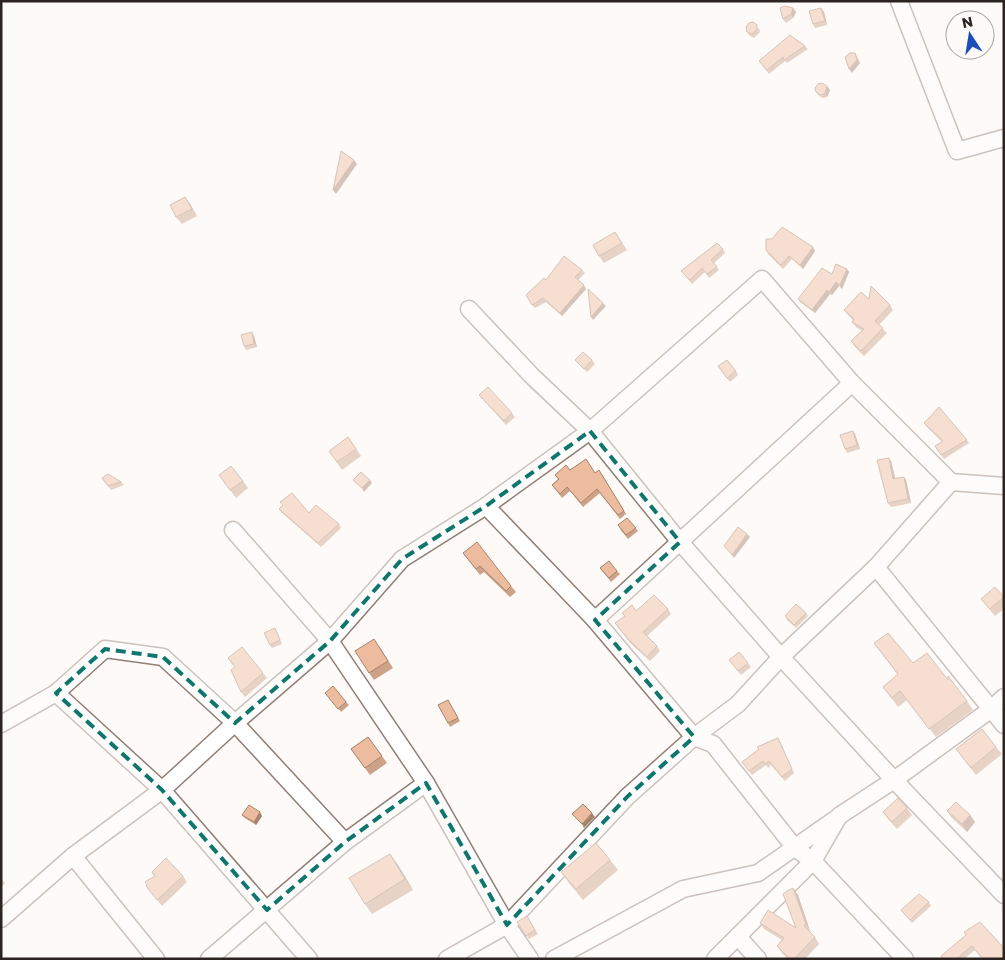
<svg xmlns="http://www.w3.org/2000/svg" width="1005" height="960" font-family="Poppins,sans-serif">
<rect width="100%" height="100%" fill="#fefaf7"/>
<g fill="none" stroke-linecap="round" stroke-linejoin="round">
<g stroke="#917e74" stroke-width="19">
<g id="street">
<polyline points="899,1 957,151 1004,138"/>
<polyline points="469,309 532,376 590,431 680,542 781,657 894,780 1004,895"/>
<polyline points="852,383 951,482 1004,486"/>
<polyline points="486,506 595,620 694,737 713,744 795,848 813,861 905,959"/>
<polyline points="233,530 330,641 426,783 507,925 530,959"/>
<polyline points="876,567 1004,725"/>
<polyline points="56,693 162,790 309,959"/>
<polyline points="1,724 56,693 105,649 163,657 235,723 345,842"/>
<polyline points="73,856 156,959"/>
<polyline points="1,919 73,856 162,790 235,723 330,641 402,559 486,506 590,431 762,279 852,383 595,620"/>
<polyline points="738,937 758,959"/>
<polyline points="209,959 345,842 426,783"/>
<polyline points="447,959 507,925 627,797 694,737 738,704 781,657 876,567 951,482"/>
<polyline points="554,959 683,889 758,873 834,820"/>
<polyline points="715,959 813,861 839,816 894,780 990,710 1004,697"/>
</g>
</g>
<use href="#street" stroke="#fff" stroke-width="16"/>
</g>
<g fill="#cca289">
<polygon points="793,8 796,12 793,18 786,23 783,19"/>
<polygon points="821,8 824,12 827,25 815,28 813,24"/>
<polygon points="759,28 760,32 754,38 750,36 747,32"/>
<polygon points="805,46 808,49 787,63 785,61 769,74 759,61"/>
<polygon points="827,86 830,90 827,97 823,98 819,96 816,92"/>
<polygon points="185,197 197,216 182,224 176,217"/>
<polygon points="615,232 627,250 604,263 599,256"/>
<polygon points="723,249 725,253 714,263 719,270 709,278 705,272 692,284 681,271"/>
<polygon points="766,250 815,251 803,269 792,259 783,269 768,254"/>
<polygon points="847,269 849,272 842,289 839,286 832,295 830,294 815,313 800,302 798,299 832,274"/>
<polygon points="582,270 585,273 578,280 586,289 562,316 546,302 535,308 532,305 546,280"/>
<polygon points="869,299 890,305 893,310 879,325 887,333 864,356 855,347 851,341 862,331 856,327 852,322 853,320 848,315 844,310"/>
<polygon points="254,336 257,347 246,350 244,346"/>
<polygon points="575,360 592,360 595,364 587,372"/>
<polygon points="718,366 736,371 738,375 730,382"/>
<polygon points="479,395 512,413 515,417 506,425"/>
<polygon points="924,423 967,440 969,443 944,459 935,446 942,442 926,426"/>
<polygon points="853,431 855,434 860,449 847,453 845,449"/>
<polygon points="348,437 361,456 342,470 329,451"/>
<polygon points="891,461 895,478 904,477 906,480 911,503 891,507 888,503"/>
<polygon points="570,470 595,473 599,470 626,514 620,519 600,493 583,507 570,491 562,498 552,485 558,479 555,475"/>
<polygon points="219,475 243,481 248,488 236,498"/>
<polygon points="102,478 121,482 124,485 111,490"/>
<polygon points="283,505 309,513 339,524 341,528 321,547 281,512 279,509"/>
<polygon points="627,518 638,531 628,539 620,529"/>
<polygon points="463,553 511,586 516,592 510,597 484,572 480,575"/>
<polygon points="600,568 617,571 620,574 611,582"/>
<polygon points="1004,598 1004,609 995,616 981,599"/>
<polygon points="668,609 671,614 647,636 657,646 660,651 650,661 630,643 615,623 636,611"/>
<polygon points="806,613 808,616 796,628 787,620 785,616"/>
<polygon points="277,632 282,644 272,648 270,645"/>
<polygon points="874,643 948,680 967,701 973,710 936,737 907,700 898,707 883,687 898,675"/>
<polygon points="379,646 393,668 374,680 369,673"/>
<polygon points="739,652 751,667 741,675 729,660"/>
<polygon points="228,658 263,673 267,678 245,697 241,692 235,667"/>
<polygon points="325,693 346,702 349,705 341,712"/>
<polygon points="448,700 460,721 450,727 448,723"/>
<polygon points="368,737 387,763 370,775 351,749"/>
<polygon points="778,738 780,742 794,773 785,781 771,765 768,768 766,765 752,775 742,762 759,750 757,747"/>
<polygon points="996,747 1002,754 976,775 956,749"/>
<polygon points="907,808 912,815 897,829 888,819 883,812"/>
<polygon points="947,811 970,815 975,822 967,832 952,818"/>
<polygon points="242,815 262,816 256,825 245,818"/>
<polygon points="610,860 618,870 583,900 569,883 561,872"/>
<polygon points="398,865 413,890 372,914 365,904"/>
<polygon points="152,872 183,876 187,882 162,906 146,886 147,885 154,876"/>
<polygon points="1,878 5,883 1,887"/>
<polygon points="798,895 810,931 809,932 815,937 819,944 805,959 788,959 781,952 777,946 782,940 764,929 760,923 796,928"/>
<polygon points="929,902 931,906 912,923 901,910"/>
<polygon points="527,916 538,934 529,939 517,922"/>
<polygon points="966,935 1004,959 982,959 975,950 964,959 943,959"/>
</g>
<g fill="#a6846f">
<polygon points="793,8 796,12 793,18 791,14"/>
<polygon points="821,8 824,12 827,25 825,21"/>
<polygon points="855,53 860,63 852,73 849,69"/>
<polygon points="827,86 830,90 827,97 825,94"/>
<polygon points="354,160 357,164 336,194 333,190"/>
<polygon points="185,197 190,204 197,216 192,209"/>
<polygon points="813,247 815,251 803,269 800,265"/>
<polygon points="847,269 849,272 842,289 840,285"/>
<polygon points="836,282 839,286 832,295 829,292"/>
<polygon points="584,285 586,289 562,316 560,313"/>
<polygon points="827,290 830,294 815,313 812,310"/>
<polygon points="603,303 606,306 593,320 591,317"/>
<polygon points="252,332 254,336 257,347 254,344"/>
<polygon points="853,431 855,434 860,449 857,445"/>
<polygon points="889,458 891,461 896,482 893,479"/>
<polygon points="904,477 906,480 911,503 908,499"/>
<polygon points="370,480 372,483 364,492 362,488"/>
<polygon points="747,534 750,537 734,558 732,555"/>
<polygon points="260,812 262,816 256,825 254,822"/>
<polygon points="592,813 595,817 584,828 582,824"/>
<polygon points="970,815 975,822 967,832 962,824"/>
<polygon points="390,854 398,865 413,890 405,879"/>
<polygon points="793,888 798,895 810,931 806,924"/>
</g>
<g fill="#edbc9f" stroke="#a6846f">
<polygon points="785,6 793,8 791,14 783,19 780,8"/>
<polygon points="821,8 825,21 813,24 809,11"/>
<polygon points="753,22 757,25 757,29 752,34 747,32 746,27 749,23"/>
<polygon points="790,35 805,46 784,60 783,57 767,70 759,61"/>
<polygon points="850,53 855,53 857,60 849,69 845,57"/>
<polygon points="822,83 827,86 825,94 820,95 816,92 815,88 818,84"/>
<polygon points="341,151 354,160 333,190"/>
<polygon points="185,197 192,209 176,217 170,205"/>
<polygon points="782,227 813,247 800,265 789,256 781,265 766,250 766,239 772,239"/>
<polygon points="615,232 622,243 599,256 593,245"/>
<polygon points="717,243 723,249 711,260 717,267 707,274 702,268 690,280 681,271"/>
<polygon points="564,256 582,270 575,277 584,285 560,313 543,298 532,305 526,295 544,278 546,280"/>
<polygon points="836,264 847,269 840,285 836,282 829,292 827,290 812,310 798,299 822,268 832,274"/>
<polygon points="871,286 890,305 875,321 883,328 861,351 851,341 864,329 852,322 854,319 844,310 861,292 869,299"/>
<polygon points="588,289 603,303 591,317"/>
<polygon points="252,332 254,344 244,346 241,335"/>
<polygon points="583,352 592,360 584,369 575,360"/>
<polygon points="727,360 736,371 727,378 718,366"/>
<polygon points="488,387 512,413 504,421 479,395"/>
<polygon points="939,407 967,440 941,455 935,446 943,441 924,423"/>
<polygon points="853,431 857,445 845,449 840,435"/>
<polygon points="348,437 356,449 337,462 329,451"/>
<polygon points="889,458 893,479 904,477 908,499 888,503 877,460"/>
<polygon points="586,459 595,473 599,470 624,511 618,515 597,489 581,503 567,487 560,494 552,485 559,479 555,475 566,465 570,470"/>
<polygon points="231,466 243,481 230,490 219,475"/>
<polygon points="361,472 370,480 362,488 353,480"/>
<polygon points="108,474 121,482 108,486 102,478"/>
<polygon points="292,493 309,513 316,505 339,524 318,543 279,509 283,505 280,502"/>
<polygon points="627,518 636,528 626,535 618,525"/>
<polygon points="738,527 747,534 732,555 724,546"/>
<polygon points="477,542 511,586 506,591 480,566 476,569 463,553"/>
<polygon points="609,561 617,571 609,578 600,568"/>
<polygon points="995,587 1004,597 990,609 981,599"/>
<polygon points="654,595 668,609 643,632 657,646 647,657 627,638 615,623 625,616 622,613 632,605 636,611"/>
<polygon points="796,604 806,613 794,625 785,616"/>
<polygon points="275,628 280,640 270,645 264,633"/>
<polygon points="888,633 913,663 927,653 948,680 948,676 967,701 929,729 900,691 892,698 883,687 898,674 874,643"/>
<polygon points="374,639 388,661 369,673 355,651"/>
<polygon points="242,647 263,673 241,692 231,670 235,667 228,658"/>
<polygon points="739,652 748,663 738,671 729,660"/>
<polygon points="333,686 346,702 338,709 325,693"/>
<polygon points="448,700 458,718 448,723 438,705"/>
<polygon points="982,729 996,747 971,768 956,749"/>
<polygon points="368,737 382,756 365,768 351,749"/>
<polygon points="778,738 792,769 782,777 769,761 765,764 763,761 749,771 742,762 759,749 757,747"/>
<polygon points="898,798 907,808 892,822 883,812"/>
<polygon points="956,802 970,815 962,824 947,811"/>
<polygon points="583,804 592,813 582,824 572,814"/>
<polygon points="249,805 260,812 254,822 242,815"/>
<polygon points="596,843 610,860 576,889 561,872"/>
<polygon points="390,854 405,879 365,904 349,878"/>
<polygon points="166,858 183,876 157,900 146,886 147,885 145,882 155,876 152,872"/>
<polygon points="793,888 806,924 804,926 815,937 794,959 790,959 777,946 784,938 760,923 768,910 796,928 783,894 787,891"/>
<polygon points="919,894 929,902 910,920 901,910"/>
<polygon points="527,916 535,930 526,936 517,922"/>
<polygon points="980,922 1004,948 1004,959 983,959 972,946 956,959 943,959 941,956 966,935 964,932"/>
</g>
<path d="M0 0H1005V960H0ZM 590,431 L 680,542 L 595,620 L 694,737 L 627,797 L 507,925 L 426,783 L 345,842 L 267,910 L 162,790 L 56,693 L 105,649 L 163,657 L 235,723 L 330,641 L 402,559 L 486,506 Z" fill="#fefaf7" fill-opacity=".55" fill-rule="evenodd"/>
<path fill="none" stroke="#0f766e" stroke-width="4" stroke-dasharray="10 6" stroke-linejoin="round" d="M 590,431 L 680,542 L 595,620 L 694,737 L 627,797 L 507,925 L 426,783 L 345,842 L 267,910 L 162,790 L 56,693 L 105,649 L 163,657 L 235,723 L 330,641 L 402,559 L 486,506 Z"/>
<rect width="1005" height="960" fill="none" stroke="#2c2420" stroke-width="5"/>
<g transform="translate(970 35) rotate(348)"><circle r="24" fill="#fefaf7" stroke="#aaa4a1"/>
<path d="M0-4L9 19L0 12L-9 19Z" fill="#1b4ebb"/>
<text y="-8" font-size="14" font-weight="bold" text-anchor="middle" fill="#2c2420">N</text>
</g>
</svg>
